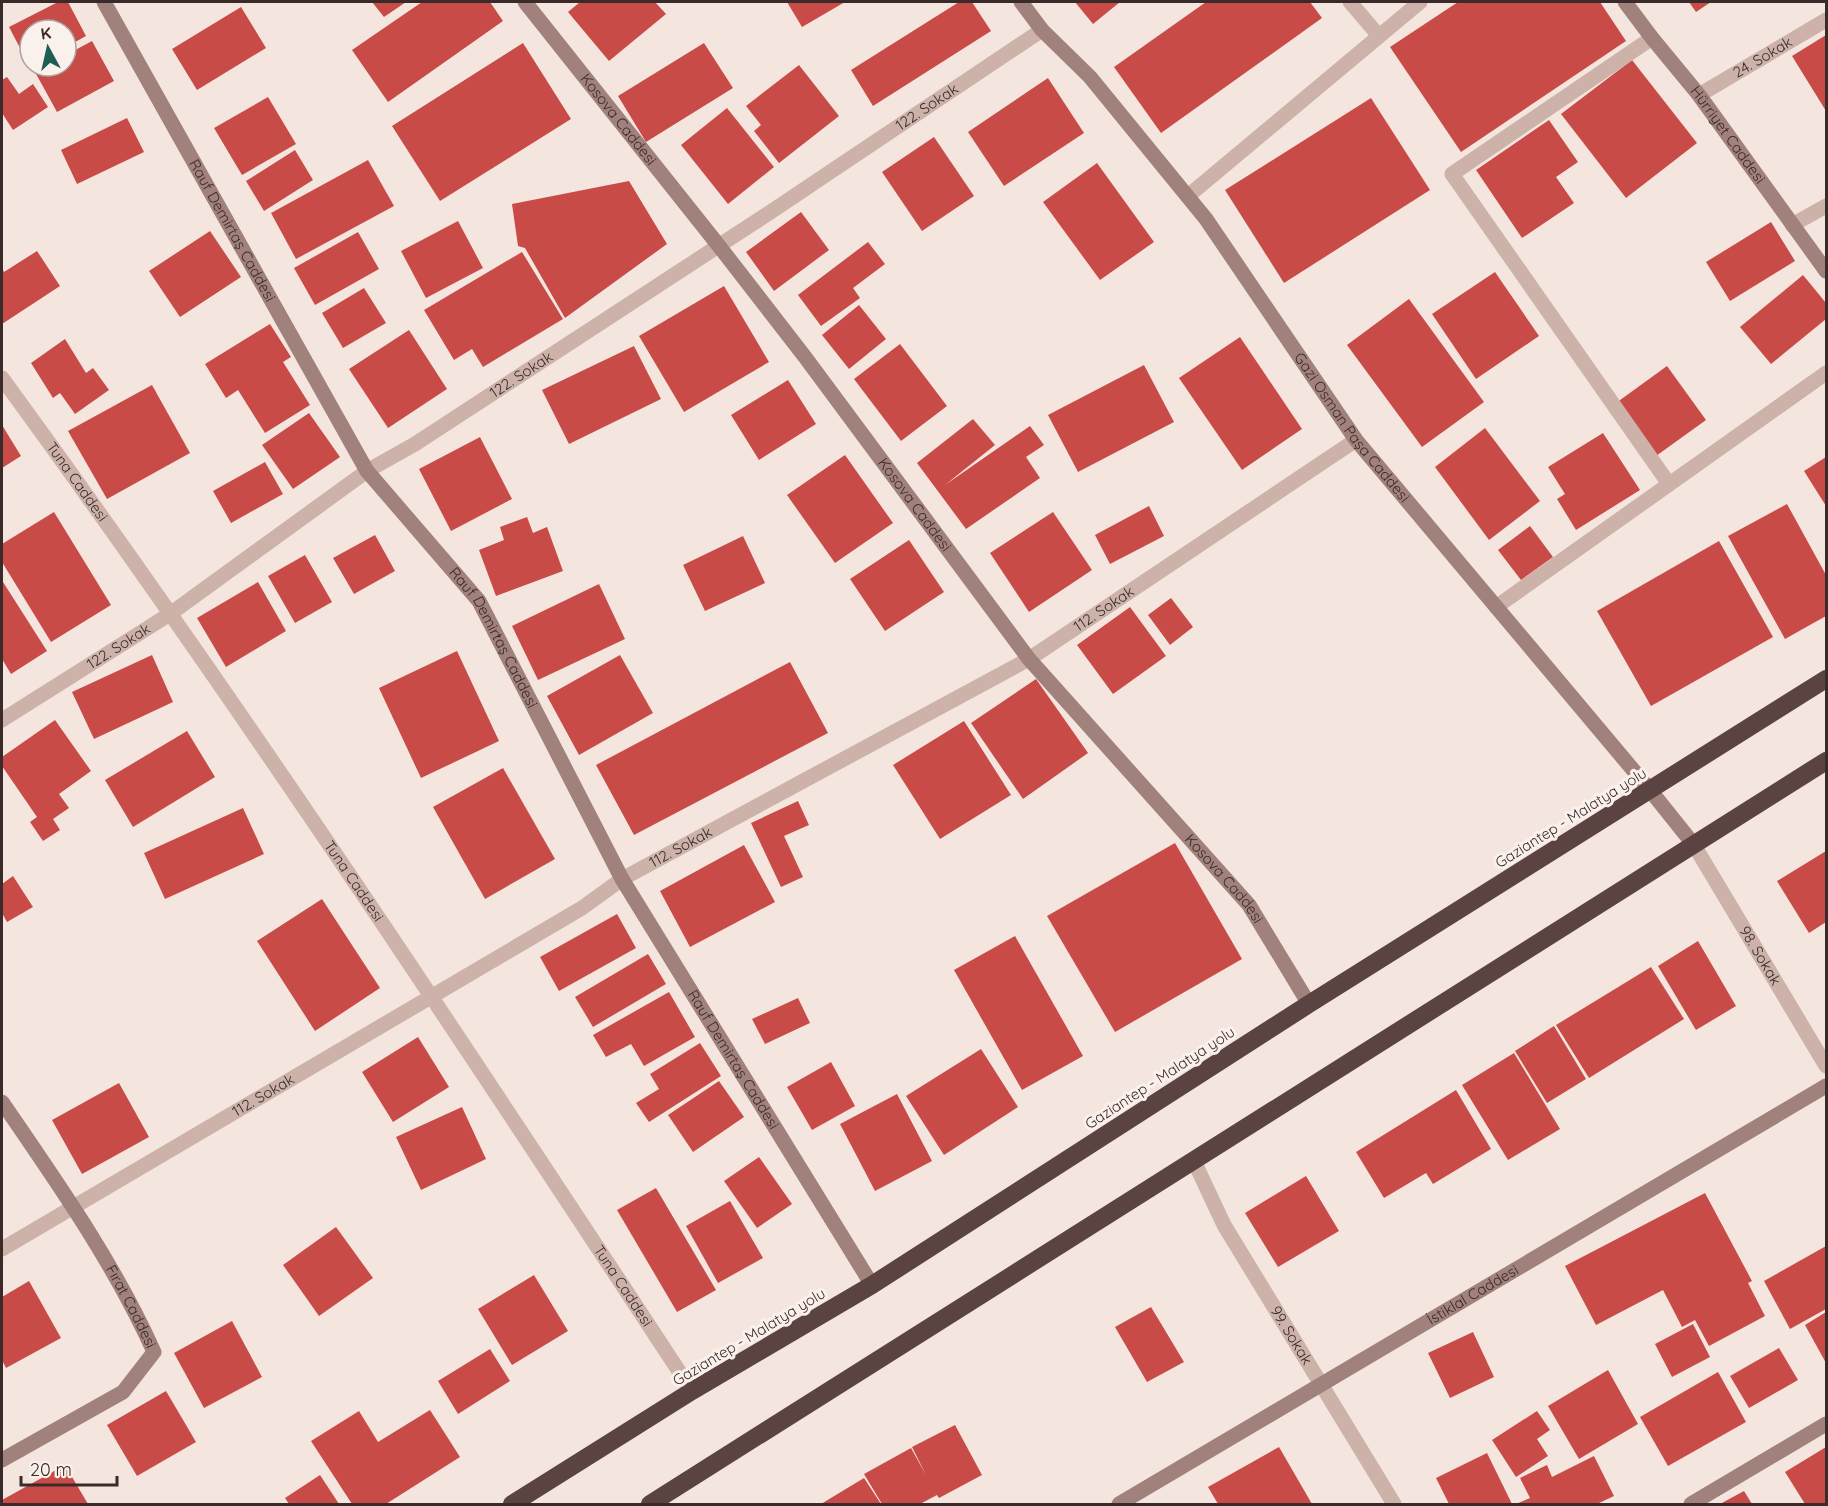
<svg xmlns="http://www.w3.org/2000/svg" width="1828" height="1506" font-family="Quicksand,sans-serif">
<rect width="100%" height="100%" fill="#f4e6df"/>
<g fill="#c94b47">
<polygon points="58,2 68,2 86,36 66,47 66,30 30,30 30,67 9,27"/>
<polygon points="372,2 406,2 384,17"/>
<polygon points="422,2 490,2 503,21 388,102 352,50"/>
<polygon points="580,2 655,2 666,14 609,61 568,12"/>
<polygon points="787,2 845,2 802,27"/>
<polygon points="959,2 972,2 991,31 873,106 851,70"/>
<polygon points="1075,2 1120,2 1093,24"/>
<polygon points="1206,2 1310,2 1322,18 1161,133 1114,67"/>
<polygon points="1458,2 1600,2 1626,41 1461,152 1390,47"/>
<polygon points="1689,2 1711,2 1696,12"/>
<polygon points="241,7 266,48 197,90 172,49"/>
<polygon points="1826,35 1826,111 1792,56"/>
<polygon points="92,41 114,81 57,112 35,72 46,66 66,66 66,55"/>
<polygon points="523,43 571,119 440,201 392,126"/>
<polygon points="704,43 733,88 646,142 618,96"/>
<polygon points="1632,60 1697,143 1626,198 1561,114"/>
<polygon points="799,65 839,116 779,163 754,131 761,125 746,106"/>
<polygon points="7,77 19,94 33,84 48,107 13,130 2,113 2,80"/>
<polygon points="1048,78 1084,133 1004,186 968,132"/>
<polygon points="268,97 296,144 242,175 214,128"/>
<polygon points="1371,98 1430,190 1284,283 1225,190"/>
<polygon points="727,108 774,167 728,204 681,145"/>
<polygon points="127,118 144,152 77,184 61,150"/>
<polygon points="1549,120 1578,162 1556,177 1574,203 1522,238 1476,170"/>
<polygon points="934,137 974,196 922,231 882,172"/>
<polygon points="295,150 313,180 264,211 246,181"/>
<polygon points="368,160 394,206 296,259 271,213"/>
<polygon points="1097,163 1154,242 1100,280 1043,202"/>
<polygon points="629,181 667,244 565,318 525,248 518,246 512,204"/>
<polygon points="801,212 829,250 774,291 746,252"/>
<polygon points="458,221 483,268 426,298 401,251"/>
<polygon points="1771,222 1795,261 1730,301 1706,262"/>
<polygon points="210,231 241,277 180,317 149,271"/>
<polygon points="358,232 379,269 315,305 294,268"/>
<polygon points="868,242 885,264 853,288 860,298 821,326 798,295"/>
<polygon points="37,251 60,286 2,324 2,268 4,272"/>
<polygon points="522,252 563,319 483,367 472,349 454,360 424,310"/>
<polygon points="1495,272 1539,336 1476,379 1432,314"/>
<polygon points="1803,275 1826,303 1826,319 1771,364 1740,327"/>
<polygon points="724,286 769,362 684,412 639,336"/>
<polygon points="364,288 386,323 343,348 322,313"/>
<polygon points="1409,299 1484,402 1422,447 1347,345"/>
<polygon points="859,305 886,339 849,369 822,335"/>
<polygon points="270,324 291,357 283,362 310,405 265,433 238,390 226,398 205,364"/>
<polygon points="409,330 447,389 388,428 349,369"/>
<polygon points="1240,337 1302,429 1242,470 1179,378"/>
<polygon points="65,339 86,373 93,368 109,390 75,414 60,393 53,398 31,363"/>
<polygon points="900,344 947,406 901,441 854,379"/>
<polygon points="634,346 661,399 569,444 542,390"/>
<polygon points="1144,365 1174,422 1078,472 1048,415"/>
<polygon points="1667,366 1706,420 1656,456 1616,403"/>
<polygon points="788,380 816,424 759,460 731,415"/>
<polygon points="152,385 190,453 107,499 68,431"/>
<polygon points="309,413 340,457 293,489 262,445"/>
<polygon points="973,419 995,445 945,485 1030,426 1044,445 1026,457 1040,478 966,529 917,463"/>
<polygon points="2,425 21,456 2,468"/>
<polygon points="1485,428 1540,501 1489,540 1435,467"/>
<polygon points="1603,433 1640,490 1576,530 1557,499 1565,494 1548,467"/>
<polygon points="480,437 512,499 451,531 419,469"/>
<polygon points="845,455 893,523 835,563 787,495"/>
<polygon points="1826,457 1826,506 1804,471"/>
<polygon points="265,462 283,494 231,523 213,491"/>
<polygon points="1787,504 1826,575 1826,616 1785,639 1728,536"/>
<polygon points="1149,506 1164,536 1110,564 1095,535"/>
<polygon points="54,512 111,605 51,642 2,562 2,544"/>
<polygon points="1053,512 1092,570 1029,612 990,553"/>
<polygon points="527,517 533,533 547,527 563,571 496,596 479,550 504,540 500,527"/>
<polygon points="1530,526 1553,557 1521,580 1498,550"/>
<polygon points="375,535 395,571 354,594 333,558"/>
<polygon points="743,536 765,583 705,611 683,565"/>
<polygon points="909,540 944,592 885,631 850,579"/>
<polygon points="1719,541 1773,637 1651,706 1597,611"/>
<polygon points="305,555 332,602 295,623 268,576"/>
<polygon points="2,582 3,582 47,651 11,674 2,659"/>
<polygon points="258,582 286,631 226,667 197,618"/>
<polygon points="599,584 625,639 538,680 512,626"/>
<polygon points="1171,598 1193,627 1170,645 1148,615"/>
<polygon points="1130,607 1166,656 1113,694 1077,645"/>
<polygon points="457,651 499,741 421,778 379,688"/>
<polygon points="152,655 173,702 94,739 72,692"/>
<polygon points="620,655 653,713 579,755 547,696"/>
<polygon points="790,662 828,733 634,835 596,765"/>
<polygon points="1036,679 1088,753 1023,799 971,723"/>
<polygon points="55,720 91,771 59,794 69,808 53,819 60,830 43,841 30,822 37,817 2,766 2,757"/>
<polygon points="964,721 1011,795 940,839 893,765"/>
<polygon points="187,731 215,777 133,827 105,780"/>
<polygon points="503,768 555,859 485,899 433,807"/>
<polygon points="798,801 809,825 784,836 803,877 781,887 751,823"/>
<polygon points="243,808 264,854 165,899 144,853"/>
<polygon points="1175,843 1242,959 1115,1032 1047,916"/>
<polygon points="744,845 775,902 690,947 660,891"/>
<polygon points="1826,851 1826,922 1809,933 1777,881"/>
<polygon points="13,876 33,907 7,922 2,913 2,884"/>
<polygon points="322,899 380,988 315,1031 257,941"/>
<polygon points="617,914 636,948 559,991 540,957"/>
<polygon points="1015,936 1083,1056 1022,1090 954,970"/>
<polygon points="1698,941 1736,1006 1696,1030 1658,966"/>
<polygon points="648,954 666,984 593,1027 575,997"/>
<polygon points="1651,967 1684,1019 1589,1078 1556,1025"/>
<polygon points="669,992 695,1037 644,1066 631,1044 606,1057 593,1035"/>
<polygon points="798,998 810,1023 765,1044 752,1019"/>
<polygon points="1554,1026 1586,1079 1547,1103 1515,1051"/>
<polygon points="418,1037 449,1087 393,1122 362,1072"/>
<polygon points="700,1043 721,1076 649,1122 636,1103 659,1089 650,1074"/>
<polygon points="981,1049 1018,1107 944,1155 906,1096"/>
<polygon points="1514,1053 1560,1129 1508,1160 1462,1085"/>
<polygon points="831,1062 855,1106 812,1130 787,1087"/>
<polygon points="719,1081 744,1117 693,1152 668,1115"/>
<polygon points="119,1083 149,1137 82,1174 52,1120"/>
<polygon points="1456,1090 1491,1149 1433,1184 1426,1173 1384,1198 1356,1152"/>
<polygon points="897,1094 932,1161 875,1191 840,1124"/>
<polygon points="462,1107 486,1159 421,1190 396,1137"/>
<polygon points="759,1157 792,1204 757,1228 724,1181"/>
<polygon points="1306,1176 1339,1231 1278,1267 1245,1213"/>
<polygon points="656,1188 716,1290 677,1312 617,1210"/>
<polygon points="1705,1193 1752,1281 1748,1283 1765,1316 1709,1346 1695,1320 1682,1327 1663,1290 1596,1325 1565,1266"/>
<polygon points="730,1201 763,1258 718,1283 686,1226"/>
<polygon points="336,1227 373,1278 319,1316 283,1265"/>
<polygon points="1826,1246 1826,1309 1790,1329 1764,1281"/>
<polygon points="534,1275 568,1331 512,1365 478,1309"/>
<polygon points="29,1281 61,1338 6,1368 2,1360 2,1297"/>
<polygon points="1151,1307 1184,1362 1147,1382 1115,1327"/>
<polygon points="1826,1312 1826,1363 1805,1325"/>
<polygon points="232,1321 262,1377 204,1408 174,1353"/>
<polygon points="1693,1324 1710,1357 1672,1377 1655,1344"/>
<polygon points="1473,1332 1494,1377 1450,1398 1428,1353"/>
<polygon points="1779,1348 1798,1380 1749,1408 1730,1376"/>
<polygon points="490,1349 510,1381 458,1414 438,1381"/>
<polygon points="1608,1370 1638,1424 1579,1459 1548,1406"/>
<polygon points="1718,1372 1746,1422 1668,1466 1640,1417"/>
<polygon points="166,1391 196,1442 137,1476 107,1425"/>
<polygon points="430,1410 460,1457 386,1504 352,1504 311,1441 359,1411 378,1442"/>
<polygon points="1537,1411 1550,1430 1537,1439 1548,1456 1516,1477 1492,1440"/>
<polygon points="955,1425 982,1475 939,1498 937,1495 920,1504 882,1504 864,1474 911,1448 926,1475 912,1447"/>
<polygon points="1279,1447 1312,1504 1218,1504 1208,1487"/>
<polygon points="1826,1447 1826,1504 1805,1504 1785,1472"/>
<polygon points="1487,1453 1512,1504 1449,1504 1436,1478"/>
<polygon points="1594,1456 1614,1496 1597,1504 1516,1504 1530,1498 1520,1478 1547,1465 1552,1477"/>
<polygon points="65,1465 88,1504 2,1504 2,1500"/>
<polygon points="320,1475 339,1504 289,1504 285,1498"/>
<polygon points="864,1478 881,1504 821,1504"/>
<polygon points="1744,1491 1752,1504 1720,1504"/>
</g>
<g fill="none" stroke-linecap="round" stroke-linejoin="round">
<polyline stroke="#cdb2aa" stroke-width="15" points="1496,607 1826,373"/>
<g stroke="#cdb2aa" stroke-width="15">
<polyline points="1350,2 1379,36"/>
<polyline points="1652,38 1452,174 1669,484"/>
<path id="s1" d="M 1699,95 L 1826,20"/>
<polyline points="1188,196 1420,2"/>
<polyline points="1792,225 1826,206"/>
<path id="s2" d="M 2,378 C 243,708 468,1050 692,1391"/>
<path id="s3" d="M 2,720 L 170,614 L 367,471 L 415,444 L 772,211 L 1042,30"/>
<path id="s4" d="M 1694,845 L 1826,1066"/>
<path id="s5" d="M 1194,1161 L 1224,1225 L 1394,1504"/>
<path id="s6" d="M 2,1249 L 582,908 L 622,879 L 1029,659 L 1356,440"/>
</g>
<g stroke="#a1817b" stroke-width="15">
<path id="s7" d="M 104,2 L 367,471 L 479,601 L 622,879 L 872,1285"/>
<path id="s8" d="M 525,2 L 719,246 L 805,357 L 1029,659 L 1249,905 L 1309,1004"/>
<path id="s9" d="M 1021,2 L 1042,30 L 1090,77 L 1206,219 L 1356,440 L 1650,790 L 1694,845"/>
<path id="s10" d="M 1625,2 L 1652,38 L 1699,95 L 1826,271"/>
<path id="s11" d="M 2,1102 C 57,1182 114,1263 154,1352 L 123,1392 L 2,1460"/>
<path id="s12" d="M 1119,1504 L 1826,1086"/>
<polyline points="1691,1504 1826,1424"/>
</g>
<g stroke="#5b4341" stroke-width="18">
<polyline points="512,1504 692,1391 872,1285 1309,1004 1826,679"/>
<polyline points="650,1504 1826,761"/>
</g>
</g>
<g text-anchor="middle" stroke-width="6" stroke-linejoin="round" paint-order="stroke">
<g font-size="15" fill="#3a2b2a" stroke="#fbf1ec">
<text dy="5" stroke="none"><textPath href="#s1" startOffset="74">24. Sokak</textPath></text>
<text dy="5" stroke="none"><textPath href="#s3" startOffset="1110">122. Sokak</textPath></text>
<text dy="5" stroke="none"><textPath href="#s8" startOffset="150">Kosova Caddesi</textPath></text>
<text dy="5" stroke="none"><textPath href="#s10" startOffset="168">Hürriyet Caddesi</textPath></text>
<text dy="5" stroke="none"><textPath href="#s7" startOffset="262">Rauf Demirtaş Caddesi</textPath></text>
<text dy="5" stroke="none"><textPath href="#s3" startOffset="624">122. Sokak</textPath></text>
<text dy="5" stroke="none"><textPath href="#s9" startOffset="540">Gazi Osman Paşa Caddesi</textPath></text>
<text dy="5" stroke="none"><textPath href="#s2" startOffset="128">Tuna Caddesi</textPath></text>
<text dy="5" stroke="none"><textPath href="#s8" startOffset="636">Kosova Caddesi</textPath></text>
<text dy="5" stroke="none"><textPath href="#s6" startOffset="1275">112. Sokak</textPath></text>
<text dy="5" stroke="none"><textPath href="#s7" startOffset="748">Rauf Demirtaş Caddesi</textPath></text>
<text dy="5" stroke="none"><textPath href="#s3" startOffset="138">122. Sokak</textPath></text>
<text transform="translate(1571 818) rotate(-32)" y="5">Gaziantep - Malatya yolu</text>
<text dy="5" stroke="none"><textPath href="#s6" startOffset="789">112. Sokak</textPath></text>
<text dy="5" stroke="none"><textPath href="#s2" startOffset="614">Tuna Caddesi</textPath></text>
<text dy="5" stroke="none"><textPath href="#s8" startOffset="1122">Kosova Caddesi</textPath></text>
<text dy="5" stroke="none"><textPath href="#s4" startOffset="129">98. Sokak</textPath></text>
<text dy="5" stroke="none"><textPath href="#s7" startOffset="1234">Rauf Demirtaş Caddesi</textPath></text>
<text transform="translate(1160 1078) rotate(-33)" y="5">Gaziantep - Malatya yolu</text>
<text dy="5" stroke="none"><textPath href="#s6" startOffset="303">112. Sokak</textPath></text>
<text dy="5" stroke="none"><textPath href="#s2" startOffset="1100">Tuna Caddesi</textPath></text>
<text dy="5" stroke="none"><textPath href="#s12" startOffset="411">İstiklal Caddesi</textPath></text>
<text dy="5" stroke="none"><textPath href="#s11" startOffset="242">Fırat Caddesi</textPath></text>
<text dy="5" stroke="none"><textPath href="#s5" startOffset="200">99. Sokak</textPath></text>
<text transform="translate(749 1337) rotate(-31)" y="5">Gaziantep - Malatya yolu</text>
</g>
</g>
<rect width="1828" height="1506" fill="none" stroke="#3a2b2a" stroke-width="6"/>
<g transform="translate(48 48) rotate(352)"><circle r="28" fill="#fbf1ec" stroke="#aea29e" stroke-width="1.5"/>
<path d="M0-4.5L10 22L0 15L-10 22Z" fill="#1e5d54"/>
<text y="-9" font-size="16" font-weight="bold" text-anchor="middle" fill="#3a2b2a">K</text>
</g>
<path d="M21 1476v9h96v-9" fill="none" stroke="#3a2b2a" stroke-width="3"/>
<text x="30" y="1476" font-size="18" fill="#3a2b2a" stroke="#fbf1ec" stroke-width="4.5" paint-order="stroke">20 m</text>
</svg>
